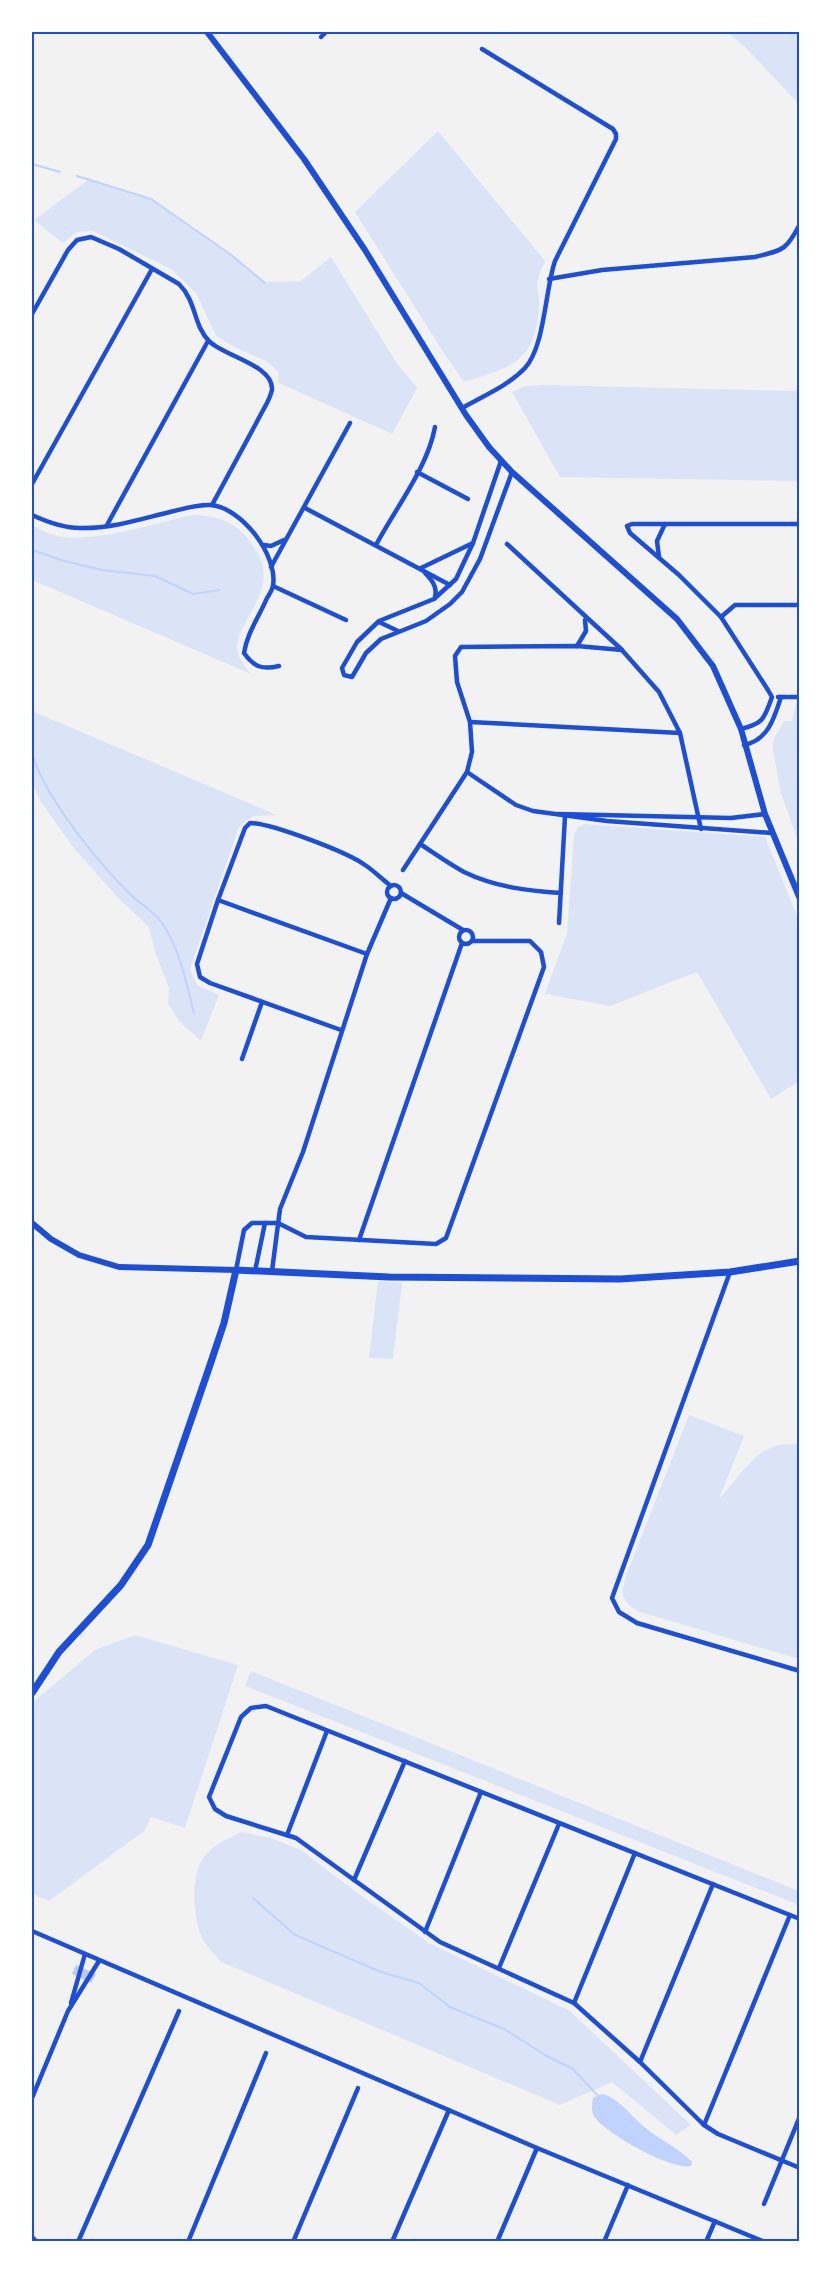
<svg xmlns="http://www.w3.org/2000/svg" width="831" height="2273" font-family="'Nunito Sans',sans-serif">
<rect width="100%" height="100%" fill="#f2f2f2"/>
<g fill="#dbe4f7">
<polygon points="727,32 799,32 799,104 744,46"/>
<path d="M 438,131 L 545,261 C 543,267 539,273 538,279 C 536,288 540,298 539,307 C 535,363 511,367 464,382 L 440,347 L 355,212 Z"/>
<polygon points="88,180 151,199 230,254 264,282 301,281 331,257 396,362 417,388 392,434 279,383 278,371 266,361 236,348 216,336 196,293 171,269 93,231 77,232 63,243 34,220"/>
<polygon points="543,385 799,391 799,481 560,477 512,392 526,386"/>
<path d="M 193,515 C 217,516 234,521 249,540 C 271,568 266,587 249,616 C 244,626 238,634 237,646 C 237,657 244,665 251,674 L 32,580 L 32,525 C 38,528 46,533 53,535 C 89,545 155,523 193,515 Z"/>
<polygon points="796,703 800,703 799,844 780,790 773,749 773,741 784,721 792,721"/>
<polygon points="32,711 277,815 253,816 239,827 190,969 198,986 219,995 201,1041 179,1021 168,1003 169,988 156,955 149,927 117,897 73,847 41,802 32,782"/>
<polygon points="585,824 765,837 799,921 799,1081 771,1099 697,972 610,1006 545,994 567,933 574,834 578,827"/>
<polygon points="378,1281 402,1283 393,1359 369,1358"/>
<path d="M 689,1415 L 744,1436 L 719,1499 C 743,1474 759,1437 799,1445 L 799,1659 L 637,1611 C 620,1599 621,1595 626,1576 Z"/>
<polygon points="135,1635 238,1665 185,1828 151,1817 144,1831 49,1901 32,1894 32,1703 95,1650"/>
<polygon points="251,1671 799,1891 799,1905 245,1686"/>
<path d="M 241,1832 L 271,1838 L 301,1850 L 356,1892 L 429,1943 L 570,2011 L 691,2125 L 676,2135 L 612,2082 L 560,2105 L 221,1962 C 215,1955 207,1947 203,1940 C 193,1920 190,1877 203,1858 C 212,1845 228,1839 241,1832 Z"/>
</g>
<path fill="#bfd3fe" d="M 602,2094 C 619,2098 630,2115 643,2126 C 658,2139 678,2147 692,2162 L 691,2166 C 673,2171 604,2133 594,2116 C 591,2111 592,2104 593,2098 Z"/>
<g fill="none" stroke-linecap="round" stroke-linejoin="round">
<g stroke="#bfd3fe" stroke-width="2">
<polyline points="32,164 60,172"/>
<polyline points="77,176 151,199 230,254 265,283"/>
<polyline points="32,550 61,560 102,570 155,576 193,594 220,590"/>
<path d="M 32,754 C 46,798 95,859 128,892 C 138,903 154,911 162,923 C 180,949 186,982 194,1013"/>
<polyline points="253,1898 295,1935 381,1972 419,1983 450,2007 504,2029 545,2055 573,2069 600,2098"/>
</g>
</g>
<polygon fill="#bdc9ec" points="76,1965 96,1974 91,1983 72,1974"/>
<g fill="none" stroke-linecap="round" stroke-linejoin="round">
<g stroke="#1d4ed8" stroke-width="4.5">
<polyline points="321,37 326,32"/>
<path d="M 549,279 L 602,270 L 755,257 C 783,250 786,251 800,224"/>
<path d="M 32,314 L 68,250 L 77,240 L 91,237 L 119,249 L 179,284 C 197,302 193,325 209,341 C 223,356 274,365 272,390 C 271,394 269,399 267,403 L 212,505"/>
<path d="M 462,408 C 483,396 508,386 525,368 C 545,346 545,290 555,261 L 616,139 L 616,134 L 613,129 L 482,49"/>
<polyline points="501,461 473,543 456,579 434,599 379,621 357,642 342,668 344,675 352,677 366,653 381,639 426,621 450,604 462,592 480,559 512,472"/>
<polyline points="417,472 468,499"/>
<polyline points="32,484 152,269"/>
<polyline points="305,508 450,585"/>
<path d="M 32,515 C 45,521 65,528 80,528 C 110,529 141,519 170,512 C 183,509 198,504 211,505 C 242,508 278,555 273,586 C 272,590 269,595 267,598 C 259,617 247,633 244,653 C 254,667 262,670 279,666"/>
<polyline points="107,525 208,341"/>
<polyline points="507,544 621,649 659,692 680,733 701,829"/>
<polyline points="264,545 271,546 284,540"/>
<path d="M 376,545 C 395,509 428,467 435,427"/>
<polyline points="659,557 657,541 665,524"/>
<polyline points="271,567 350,423"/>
<polyline points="421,568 473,543"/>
<path d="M 425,573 C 431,579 438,587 435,597"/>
<polyline points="273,586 346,620"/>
<polyline points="721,617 735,605 800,605"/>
<polyline points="379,622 398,631"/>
<polyline points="577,646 586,631 585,620"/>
<polyline points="778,697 800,697"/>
<polyline points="470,722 680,733"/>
<path d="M 741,729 C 764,723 764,719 772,697 L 768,690 L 721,617 L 679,575 L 630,533 L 627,526 L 632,524 L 800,524"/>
<path d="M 744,745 C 768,740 774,719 781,697"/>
<polyline points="467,772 516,805 533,811 607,821 772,833"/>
<polyline points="558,814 731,818 765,814"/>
<path d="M 420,844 C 434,853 449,864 464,872 C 495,887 528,891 561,893"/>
<polyline points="403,870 467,772 472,752 470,722 457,682 455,656 461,647 577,646 622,650"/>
<circle cx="394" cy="892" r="7"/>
<polyline points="401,893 463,930"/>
<polyline points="218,900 367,954"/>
<polyline points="559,923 565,816"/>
<circle cx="466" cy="937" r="7"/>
<path d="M 341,1030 L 210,983 L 200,977 L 197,964 L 218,900 L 245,828 L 250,823 C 271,823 347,852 365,865 C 374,871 382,879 391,886"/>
<polyline points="242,1059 262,1002"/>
<polyline points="359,1240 462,943"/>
<polyline points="236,1270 244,1230 252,1223 278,1223 306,1237 436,1244 446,1238 544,967 541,952 530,941 473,941"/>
<polyline points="255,1271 265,1223"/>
<polyline points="272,1271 280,1209 303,1152 367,954 391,898"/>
<polyline points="730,1272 612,1598 619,1612 637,1623 800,1671"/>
<polyline points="287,1835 327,1731"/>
<polyline points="354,1880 405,1761"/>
<polyline points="800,1919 266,1706 251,1708 241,1717 209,1797 215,1809 226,1816 296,1838 440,1942 574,2003 640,2062 704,2125 718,2134 800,2168"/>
<polyline points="32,1931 537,2148 765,2242"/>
<polyline points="425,1932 481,1792"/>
<polyline points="499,1968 559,1824"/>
<polyline points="71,2003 85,1954"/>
<polyline points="574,2003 635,1853"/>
<polyline points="640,2062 713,1884"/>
<polyline points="32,2098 68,2011 99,1961"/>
<polyline points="704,2125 790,1915"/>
<polyline points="764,2204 800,2116"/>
<polyline points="32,2237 37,2242"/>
<polyline points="78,2242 179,2011"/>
<polyline points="188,2242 266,2053"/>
<polyline points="293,2242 358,2088"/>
<polyline points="392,2242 449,2110"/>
<polyline points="497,2242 537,2148"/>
<polyline points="604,2242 628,2185"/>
<polyline points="706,2242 715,2221"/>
</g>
<g stroke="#1d4ed8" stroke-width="6">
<polyline points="207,32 304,159 365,250 466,415 489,447 512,472 677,619 713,666 741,729 765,814 800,899"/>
<polyline points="32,1223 51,1239 79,1255 119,1267 236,1270"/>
</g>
<polyline stroke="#1d4ed8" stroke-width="7" points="32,1693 59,1652 121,1585 148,1545 209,1368 224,1323 236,1270 389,1277 620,1279 730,1272 800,1261"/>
</g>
<rect width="831" height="2273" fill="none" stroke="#ffffff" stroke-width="66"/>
<rect x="33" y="33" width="765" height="2207" fill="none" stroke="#1d4ed8" stroke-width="2"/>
</svg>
